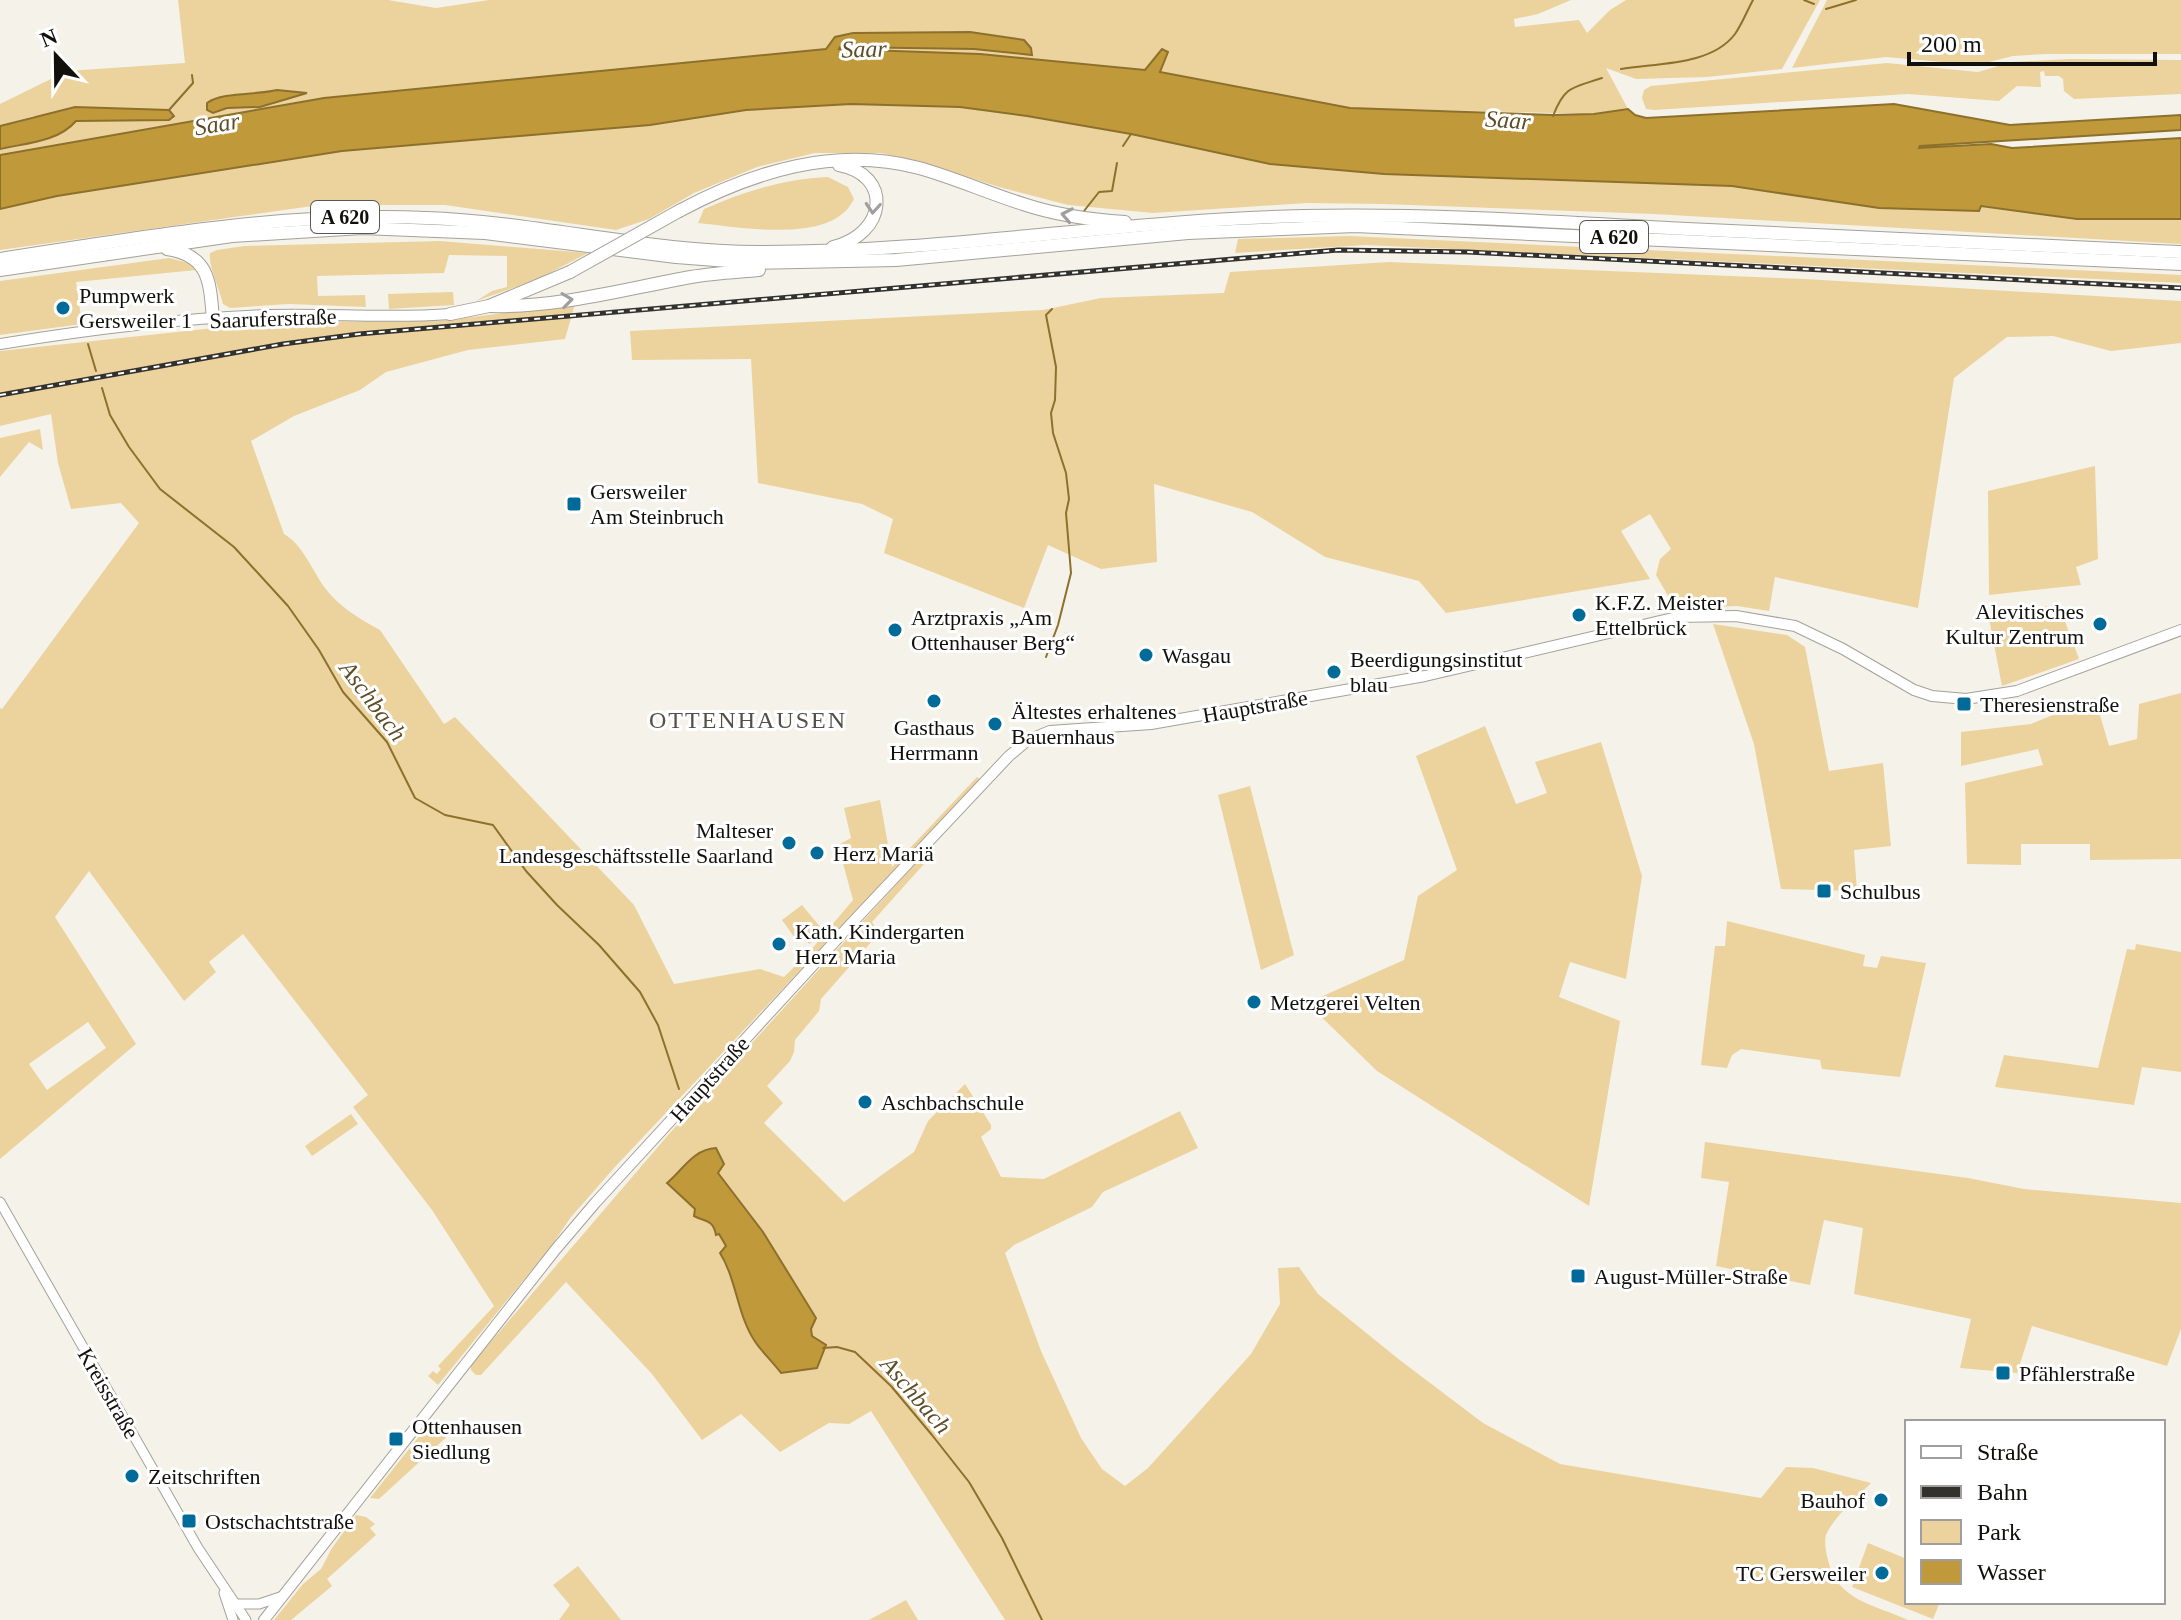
<svg xmlns="http://www.w3.org/2000/svg" width="2181" height="1620" font-family="'Times New Roman',serif">
<rect width="100%" height="100%" fill="#f5f2ea"/>
<g fill="#ecd39d" fill-rule="evenodd">
<path d="M 178,0 L 388,0 L 436,8 L 489,0 L 1571,0 L 1538,14 L 1514,19 L 1515,27 L 1579,20 L 1587,33 L 1610,10 L 1626,0 L 1820,0 L 1782,69 L 1707,77 L 1636,79 L 1606,68 L 1628,109 L 1594,114 L 1350,108 L 1146,70 L 980,54 L 838,50 L 840,47 L 974,49 L 1032,54 L 1024,40 L 970,32 L 853,33 L 835,37 L 826,49 L 324,98 L 0,155 L 0,149 C 25,143 58,142 76,121 L 145,121 L 33,116 L 0,126 L 0,104 L 67,71 L 185,63 Z"/>
<polygon points="1827,0 2181,0 2181,54 2046,54 2013,56 1977,65 1886,57 1792,68"/>
<polygon points="2070,59 2181,60 2181,94 2074,99 2064,91 2063,79 2059,76 2045,76 2044,71 2040,72 2041,87 2017,86 1999,101 1908,94 1654,110 1646,109 1642,98 1644,90 1651,86 1887,63 1978,72 2012,62"/>
<polygon points="851,104 960,107 1027,116 1384,174 1732,186 1879,208 1980,206 2077,219 2181,219 2181,244 1654,214 1383,204 1307,203 1153,213 1068,205 999,187 918,161 880,153 815,153 757,167 694,193 649,219 616,230 445,205 320,205 0,250 0,209 57,196 342,151 650,125 746,110"/>
<path d="M 828,177 L 848,187 L 854,199 C 851,204 847,211 842,214 C 812,240 735,227 698,223 L 704,209 C 745,191 784,179 828,177 Z"/>
<polygon points="1349,236 2181,275 2181,283 1366,245 1235,253 1238,239"/>
<path d="M 440,241 L 588,253 L 538,279 L 476,301 L 492,291 L 507,287 L 507,256 L 449,255 L 444,273 L 317,276 L 318,296 L 365,295 L 366,307 L 289,304 L 230,308 L 223,304 C 220,290 208,265 210,253 L 217,250 L 244,246 Z"/>
<polygon points="169,258 189,263 196,270 76,282 82,324 0,335 0,281"/>
<polygon points="1389,262 1805,279 2181,301 2181,343 2111,351 2053,336 2007,337 1954,378 1918,608 1775,577 1769,611 1737,606 1675,608 1656,575 1660,559 1671,549 1650,514 1621,531 1650,579 1446,613 1419,581 1325,557 1252,512 1154,484 1157,562 1101,569 1048,545 1024,608 884,553 893,519 862,504 758,483 751,359 632,360 630,331 1043,310 1101,298 1224,293 1230,272"/>
<polygon points="453,292 454,305 389,309 388,294"/>
<path d="M 575,304 L 565,339 L 468,350 L 386,372 L 360,390 L 294,416 L 251,441 L 284,534 C 303,545 312,570 325,588 C 338,606 361,620 380,630 L 444,724 L 455,717 L 634,905 L 674,984 L 760,969 L 784,977 L 810,951 L 853,900 L 838,845 L 851,838 L 844,808 L 880,800 L 892,867 L 977,777 L 980,779 L 614,1168 L 571,1217 L 552,1245 L 438,1385 L 428,1376 L 433,1371 L 437,1374 L 441,1369 L 438,1366 L 494,1306 L 432,1210 L 353,1107 L 368,1095 L 243,934 L 209,962 L 216,972 L 184,1001 L 89,871 L 55,917 L 136,1044 L 0,1159 L 0,708 L 2,709 L 139,523 L 121,503 L 71,509 L 58,463 L 51,414 L 0,426 L 0,351 L 271,322 L 440,321 ZM 88,1022 L 106,1048 L 47,1090 L 29,1064 Z"/>
<polygon points="40,429 43,450 29,442 0,477 0,438"/>
<polygon points="2095,466 2098,559 2076,567 2081,585 1989,595 1988,491"/>
<polygon points="2059,605 2079,659 2002,686 1988,613"/>
<polygon points="1713,624 1787,635 1805,647 1829,771 1883,763 1891,846 1854,850 1857,891 1781,889 1754,744"/>
<polygon points="2181,693 2181,859 2090,860 2090,844 2021,844 2021,865 1967,864 1965,783 2043,765 2038,749 1961,766 1961,732 2031,724 2095,698 2109,746 2137,739 2139,704"/>
<polygon points="1485,726 1516,804 1547,793 1535,762 1601,742 1642,876 1626,979 1570,962 1559,997 1620,1021 1589,1206 1377,1071 1307,1003 1404,960 1418,896 1457,870 1416,756"/>
<polygon points="1250,786 1294,955 1261,970 1218,795"/>
<path d="M 926,852 L 924,864 L 872,922 L 879,933 L 821,999 L 819,1011 L 795,1040 L 794,1052 L 790,1061 L 767,1086 L 783,1103 L 764,1123 L 844,1202 L 914,1152 L 928,1121 L 965,1084 L 991,1125 L 991,1129 L 981,1137 L 1001,1177 L 1044,1179 L 1180,1111 L 1198,1148 L 1103,1192 L 1092,1207 L 1014,1245 L 1005,1253 L 1041,1351 L 1081,1438 L 1102,1469 L 1125,1486 L 1148,1468 L 1251,1354 L 1280,1304 L 1278,1268 L 1299,1267 L 1318,1294 L 1401,1361 L 1483,1423 L 1560,1464 L 1761,1498 L 1786,1467 L 1813,1468 L 1871,1483 C 1857,1498 1834,1516 1826,1535 C 1824,1542 1826,1553 1828,1560 C 1836,1600 1875,1605 1908,1620 L 1005,1620 L 871,1411 L 849,1424 L 829,1423 L 780,1452 L 741,1414 L 702,1440 L 652,1374 L 566,1282 L 481,1375 L 476,1375 L 471,1370 L 471,1365 L 669,1134 ZM 716,1148 L 721,1156 L 718,1173 L 763,1232 L 816,1317 L 811,1329 L 812,1337 L 781,1373 C 773,1362 763,1354 756,1343 C 737,1316 737,1280 720,1253 L 726,1246 C 718,1233 714,1220 697,1218 L 695,1210 L 667,1184 L 707,1149 Z"/>
<polygon points="802,905 821,928 817,932 819,936 809,944 801,935 795,938 782,920"/>
<polygon points="1727,921 1865,955 1863,966 1877,968 1881,956 1926,963 1900,1077 1822,1069 1820,1060 1741,1049 1732,1055 1727,1068 1701,1065 1715,946 1725,946"/>
<polygon points="2136,944 2181,952 2181,1072 2142,1067 2134,1105 1995,1087 2004,1055 2098,1068 2127,949 2135,950"/>
<polygon points="351,1114 358,1124 312,1156 305,1146"/>
<polygon points="1705,1142 1968,1178 2024,1189 2181,1203 2181,1329 2167,1366 2032,1326 2017,1373 1960,1368 1971,1319 1854,1294 1863,1228 1824,1220 1810,1285 1716,1266 1729,1182 1701,1178"/>
<polygon points="425,1429 439,1435 452,1432 379,1499 370,1498"/>
<polygon points="356,1515 366,1517 375,1524 370,1528 376,1535 327,1579 332,1586 291,1620 274,1620 303,1584 321,1569 332,1548"/>
<polygon points="1868,1543 1907,1559 1907,1602 1940,1602 1933,1619 1852,1587"/>
<polygon points="578,1566 621,1620 559,1620 570,1605 553,1585"/>
<polygon points="906,1600 918,1620 869,1620"/>
</g>
<g fill="#c0993a" stroke="#8c702c" stroke-width="2">
<polygon points="970,32 1024,40 1031,48 1032,55 974,49 840,47 839,49 980,54 1145,70 1162,49 1168,52 1160,72 1350,108 1553,115 1594,114 1628,109 1635,115 1646,118 1894,104 2010,125 2181,115 2181,130 1920,146 1919,148 1991,144 2012,148 2181,138 2181,219 2077,219 1981,206 1979,211 1879,208 1732,186 1384,174 1270,164 1131,134 1027,116 960,107 851,104 746,110 650,125 342,151 57,196 0,209 0,155 324,98 826,49 835,37 853,33"/>
<path d="M 277,90 L 307,93 L 260,107 L 227,108 L 213,113 L 207,110 L 207,103 C 222,92 257,95 277,90 Z"/>
<path d="M 75,107 L 169,110 L 174,116 L 169,120 L 76,121 C 58,142 26,143 0,149 L 0,126 Z"/>
<path d="M 716,1148 L 724,1164 L 718,1173 L 763,1232 L 816,1318 L 811,1329 L 812,1336 L 826,1345 L 817,1368 L 781,1373 C 773,1362 763,1353 756,1343 C 737,1316 737,1280 720,1253 L 726,1246 L 719,1234 L 716,1235 C 713,1219 705,1222 694,1216 L 695,1209 L 667,1183 C 682,1171 693,1149 716,1148 Z"/>
</g>
<g fill="none" stroke-linecap="round" stroke-linejoin="round">
<g stroke="#8c702c" stroke-width="2">
<polyline points="1804,0 1814,4"/>
<polyline points="1826,9 1856,0"/>
<path d="M 1621,69 C 1656,63 1711,66 1735,34 C 1742,24 1747,11 1753,0"/>
<polyline points="169,110 193,83 192,75"/>
<path d="M 1553,116 C 1565,85 1573,88 1602,78"/>
<polyline points="1123,146 1131,134"/>
<polyline points="1084,211 1099,192 1112,191 1117,163"/>
<polyline points="88,344 96,371"/>
<polyline points="102,388 110,415 129,447 160,489 234,547 288,606 319,650 343,692 387,742 415,798 445,815 493,825 526,871 557,905 599,945 640,992 658,1025 679,1089"/>
<polyline points="1046,657 1058,625 1071,573 1066,513 1069,499 1066,473 1053,433 1051,413 1055,400 1056,367 1046,315 1052,309"/>
<polyline points="823,1348 837,1347 855,1352 891,1386 932,1435 969,1482 1002,1538 1042,1620"/>
</g>
<g stroke="#a4a199" stroke-width="11">
<g id="tertiary">
<polyline points="0,1202 198,1548 246,1620"/>
<polyline points="224,1593 233,1620"/>
<polyline points="236,1604 259,1604 283,1596"/>
</g>
</g>
<g stroke="#a4a199" stroke-width="12">
<g id="secondary">
<path d="M 0,344 C 85,330 181,318 267,315 C 328,313 389,319 450,314"/>
<polyline points="264,1620 556,1249 596,1202 850,925 1009,756 1028,740 1050,731 1151,724 1425,676 1677,617 1736,616 1795,626 1843,649 1914,690 1932,696 1966,699 2017,691 2181,630"/>
</g>
</g>
<g stroke="#a4a199" stroke-width="14">
<g id="motorway">
<path d="M 679,211 C 754,171 835,146 919,168 C 955,178 988,193 1023,204 C 1056,215 1091,220 1125,222"/>
<path d="M 833,247 C 887,234 893,175 839,165"/>
<path d="M 167,249 C 210,255 210,283 213,320"/>
<path d="M 0,259 C 141,237 282,212 426,218 C 539,222 651,253 765,252 C 945,252 1122,220 1302,216 C 1430,213 1559,222 1687,229 C 1851,237 2016,245 2181,252"/>
<polyline points="0,270 232,236 362,228 485,233 676,257 755,263 896,260 1188,233 1355,226 2181,264"/>
<path d="M 489,306 C 558,308 624,289 691,277 C 713,273 737,272 759,270"/>
<polyline points="450,314 489,306 570,272"/>
</g>
</g>
<use href="#tertiary" stroke="#fff" stroke-width="9"/>
<use href="#secondary" stroke="#fff" stroke-width="10"/>
<use href="#motorway" stroke="#fff" stroke-width="12"/>
<g stroke="#32312d" stroke-width="5">
<polyline id="rail" points="0,395 283,344 359,334 1338,250 1468,252 2181,288"/>
</g>
<use href="#rail" stroke="#fff" stroke-width="2" stroke-dasharray="6" stroke-linecap="butt"/>
<g stroke="#a4a199" stroke-width="14" stroke-linecap="butt">
<polyline id="motorway-bridge" points="570,272 679,211"/>
</g>
<use href="#motorway-bridge" stroke="#fff" stroke-width="12"/>
</g>
<defs><path id="oneway-chevron" d="M-2-3.5L2.5 0L-2 3.5" fill="none" stroke-width="1.6" stroke-linecap="round" stroke-linejoin="round" transform="scale(2)"/></defs>
<g stroke="#a09f9e">
<use href="#oneway-chevron" transform="translate(873 208) rotate(94)"/>
<use href="#oneway-chevron" transform="translate(1067 215) rotate(-169)"/>
<use href="#oneway-chevron" transform="translate(567 300) rotate(-8)"/>
</g>
<g fill="#006b98" stroke="#fff" stroke-width="3">
<circle cx="63" cy="308" r="8"/>
<rect x="566" y="496" width="16" height="16" rx="4"/>
<circle cx="1579" cy="615" r="8"/>
<circle cx="2100" cy="624" r="8"/>
<circle cx="895" cy="630" r="8"/>
<circle cx="1146" cy="655" r="8"/>
<circle cx="1334" cy="672" r="8"/>
<circle cx="934" cy="701" r="8"/>
<rect x="1956" y="696" width="16" height="16" rx="4"/>
<circle cx="995" cy="724" r="8"/>
<circle cx="789" cy="843" r="8"/>
<circle cx="817" cy="853" r="8"/>
<rect x="1816" y="883" width="16" height="16" rx="4"/>
<circle cx="779" cy="944" r="8"/>
<circle cx="1254" cy="1002" r="8"/>
<circle cx="865" cy="1102" r="8"/>
<rect x="1570" y="1268" width="16" height="16" rx="4"/>
<rect x="1995" y="1365" width="16" height="16" rx="4"/>
<rect x="388" y="1431" width="16" height="16" rx="4"/>
<circle cx="132" cy="1476" r="8"/>
<circle cx="1881" cy="1500" r="8"/>
<rect x="181" y="1513" width="16" height="16" rx="4"/>
<circle cx="1882" cy="1573" r="8"/>
</g>
<g text-anchor="middle" stroke-width="6" stroke-linejoin="round" paint-order="stroke">
<g fill="#fff" stroke="#585856" stroke-width="2">
<rect x="311" y="201" width="68" height="32" rx="6"/>
<rect x="1580" y="221" width="68" height="32" rx="6"/>
</g>
<g font-size="20" font-weight="bold" fill="#11100d">
<text x="345" y="224">A 620</text>
<text x="1614" y="244">A 620</text>
</g>
<g font-size="22" fill="#11100d" stroke="#fff" text-anchor="start">
<text x="79" y="303">Pumpwerk<tspan x="79" dy="25">Gersweiler 1</tspan></text>
<text x="590" y="499">Gersweiler<tspan x="590" dy="25">Am Steinbruch</tspan></text>
<text x="1595" y="610">K.F.Z. Meister<tspan x="1595" dy="25">Ettelbrück</tspan></text>
<text x="2084" y="619" text-anchor="end">Alevitisches<tspan x="2084" dy="25">Kultur Zentrum</tspan></text>
<text x="911" y="625">Arztpraxis „Am<tspan x="911" dy="25">Ottenhauser Berg“</tspan></text>
<text x="1162" y="663">Wasgau</text>
<text x="1350" y="667">Beerdigungsinstitut<tspan x="1350" dy="25">blau</tspan></text>
<text x="1980" y="712">Theresienstraße</text>
<text x="1011" y="719">Ältestes erhaltenes<tspan x="1011" dy="25">Bauernhaus</tspan></text>
<text x="934" y="735" text-anchor="middle">Gasthaus<tspan x="934" dy="25">Herrmann</tspan></text>
<text x="773" y="838" text-anchor="end">Malteser<tspan x="773" dy="25">Landesgeschäftsstelle Saarland</tspan></text>
<text x="833" y="861">Herz Mariä</text>
<text x="1840" y="899">Schulbus</text>
<text x="795" y="939">Kath. Kindergarten<tspan x="795" dy="25">Herz Maria</tspan></text>
<text x="1270" y="1010">Metzgerei Velten</text>
<text x="881" y="1110">Aschbachschule</text>
<text x="1594" y="1284">August-Müller-Straße</text>
<text x="2019" y="1381">Pfählerstraße</text>
<text x="412" y="1434">Ottenhausen<tspan x="412" dy="25">Siedlung</tspan></text>
<text x="148" y="1484">Zeitschriften</text>
<text x="1865" y="1508" text-anchor="end">Bauhof</text>
<text x="205" y="1529">Ostschachtstraße</text>
<text x="1866" y="1581" text-anchor="end">TC Gersweiler</text>
</g>
<g font-size="22" fill="#11100d" stroke="#fff">
<text transform="translate(273 318) rotate(-2)" y="8">Saaruferstraße</text>
<text transform="translate(1255 706) rotate(-10)" y="8">Hauptstraße</text>
<text transform="translate(709 1079) rotate(-48)" y="8">Hauptstraße</text>
<text transform="translate(109 1393) rotate(60)" y="8">Kreisstraße</text>
</g>
<g font-size="24" font-style="italic" fill="#5e4d27" stroke="#fff">
<text transform="translate(864 49) rotate(-1)" y="8">Saar</text>
<text transform="translate(1508 120) rotate(4)" y="8">Saar</text>
<text transform="translate(217 124) rotate(-9)" y="8">Saar</text>
<text transform="translate(373 701) rotate(53)" y="8">Aschbach</text>
<text transform="translate(916 1395) rotate(49)" y="8">Aschbach</text>
</g>
<g font-size="24" letter-spacing="2" fill="#53504a" stroke="#fff">
<text x="748" y="728">OTTENHAUSEN</text>
</g>
</g>
<rect x="1905" y="1420" width="260" height="184" fill="#ffffff" stroke="#a09f9e" stroke-width="2"/>
<rect x="1921" y="1446" width="40" height="12" fill="#ffffff" stroke="#a09f9e" stroke-width="2"/>
<text x="1977" y="1460" font-size="24" fill="#11100d">Straße</text>
<rect x="1921" y="1486" width="40" height="12" fill="#32312d" stroke="#a09f9e" stroke-width="2"/>
<text x="1977" y="1500" font-size="24" fill="#11100d">Bahn</text>
<rect x="1921" y="1520" width="40" height="24" fill="#ecd39d" stroke="#a09f9e" stroke-width="2"/>
<text x="1977" y="1540" font-size="24" fill="#11100d">Park</text>
<rect x="1921" y="1560" width="40" height="24" fill="#c0993a" stroke="#a09f9e" stroke-width="2"/>
<text x="1977" y="1580" font-size="24" fill="#11100d">Wasser</text>
<g transform="translate(56 56) rotate(338)" stroke="#ffffff" stroke-width="6" paint-order="stroke">
<path d="M0-6L14 30L0 20L-14 30Z" fill="#11100d"/>
<text y="-12" font-size="22" font-weight="bold" text-anchor="middle" fill="#11100d">N</text>
</g>
<path d="M1909 52v12h246v-12" fill="none" stroke="#11100d" stroke-width="4"/>
<text x="1921" y="52" font-size="24" fill="#11100d" stroke="#ffffff" stroke-width="6" paint-order="stroke">200 m</text>
</svg>
